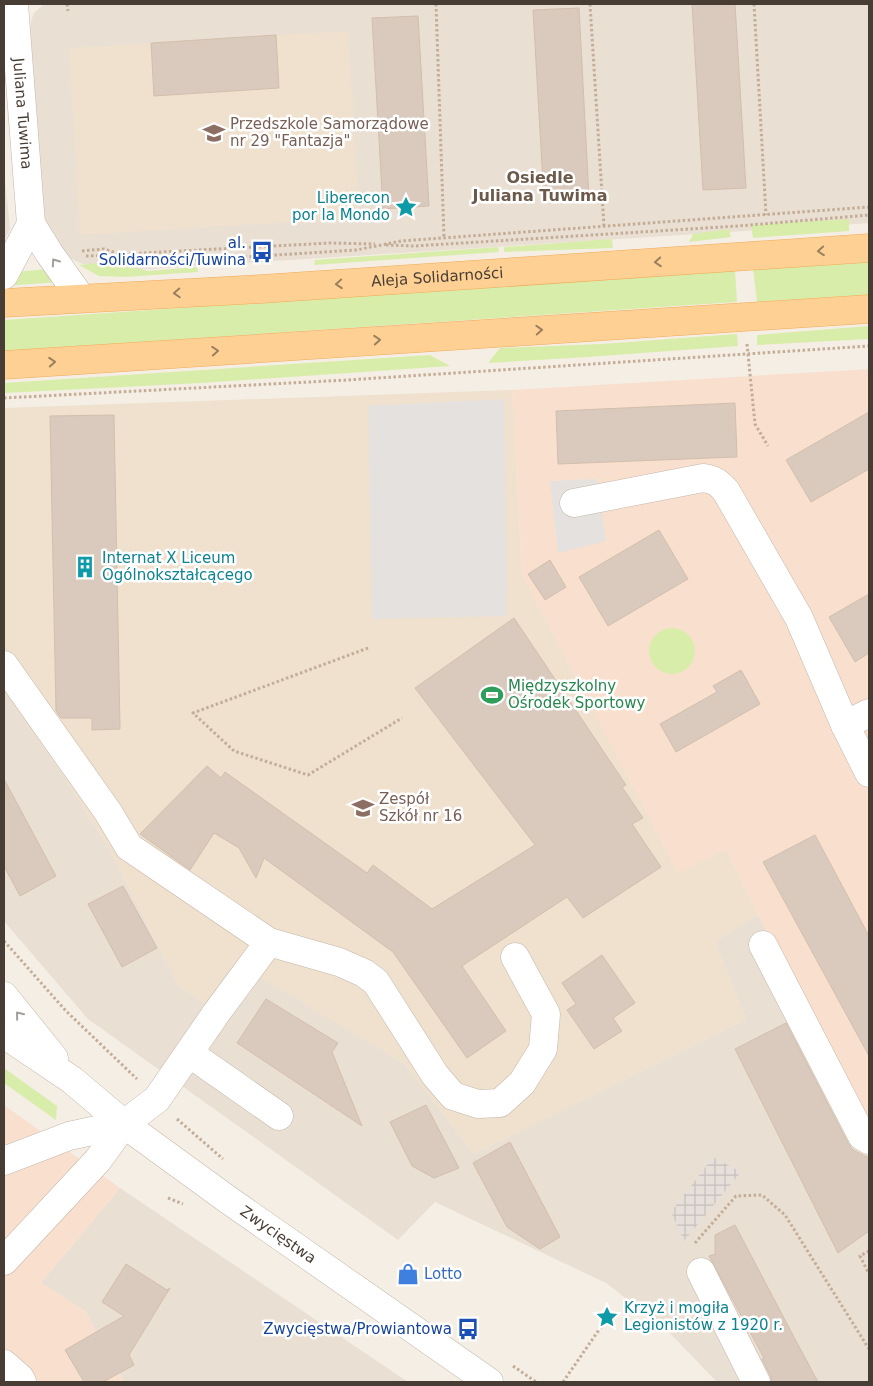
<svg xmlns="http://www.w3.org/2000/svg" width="873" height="1386" font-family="'DejaVu Sans',sans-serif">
<defs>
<pattern id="industrial-grid" width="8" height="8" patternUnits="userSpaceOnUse" patternTransform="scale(1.25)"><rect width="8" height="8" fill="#e7dfda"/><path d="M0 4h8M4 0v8" fill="none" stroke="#c8c0bc"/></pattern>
</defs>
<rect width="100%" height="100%" fill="#f5eee5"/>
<g fill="#e9dfd3">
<polygon points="44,4 869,4 869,223 117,271 94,269 62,255 39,214 29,41 31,21 34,13"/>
<polygon points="4,170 10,229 4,241"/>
<polygon points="4,691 57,766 110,850 178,985 227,1019 258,975 405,1064 474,1154 746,1019 715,942 758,915 869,1127 869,1382 717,1382 665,1328 606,1283 435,1202 398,1240 88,1019 4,921"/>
<polygon points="120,1188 408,1382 124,1382 85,1311 41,1283"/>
</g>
<g fill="#f9e0ce">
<polygon points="869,369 869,1127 758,915 726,849 678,874 522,575 512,390"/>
<polygon points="4,1105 120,1188 41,1283 85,1311 124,1382 4,1382"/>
</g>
<polygon fill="url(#industrial-grid)" points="713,1157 741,1172 684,1241 671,1212"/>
<g fill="#efe1ce">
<polygon points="348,31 360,218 80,235 69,48"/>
<polygon points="512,390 522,575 678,873 726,849 758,915 715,942 746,1019 474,1154 405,1064 258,976 227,1019 178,985 110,850 57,766 4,691 4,408"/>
</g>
<g fill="#d9edaa">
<polygon points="849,219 849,231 753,238 751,225"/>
<polygon points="729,229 731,237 689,242 693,234"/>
<polygon points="612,239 613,248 504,252 504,247"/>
<polygon points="498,247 499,252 314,265 315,260"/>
<polygon points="110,262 148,271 197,267 198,272 125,277 99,276 79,265"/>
<polygon points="869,262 869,295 757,302 753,269"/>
<polygon points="48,269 59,282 5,286 15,272"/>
<polygon points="735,270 737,302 4,351 4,320"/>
<polygon points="869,326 869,339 757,345 757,335"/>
<polygon points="737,334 738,346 588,357 488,363 500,348 602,344"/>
<polygon points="430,355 450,366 201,383 4,393 4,383"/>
<circle cx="672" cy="651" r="23"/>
<polygon points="4,1068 57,1106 56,1120 4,1083"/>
</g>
<g fill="#e5e1de">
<polygon points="504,399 507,616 372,619 368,406"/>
<polygon points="597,479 606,541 558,553 550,481"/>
</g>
<g fill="#dacabd" stroke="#d3beac">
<polygon points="692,4 735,4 746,188 703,190"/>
<polygon points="579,8 589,198 544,200 533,10"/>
<polygon points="418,16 429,206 383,209 372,18"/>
<polygon points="276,35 279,88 154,96 151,43"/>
<polygon points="735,403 737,457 558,464 556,411"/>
<polygon points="869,412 869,469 811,502 786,460"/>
<polygon points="114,415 120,729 92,730 92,718 61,718 56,711 50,416"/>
<polygon points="659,530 688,579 608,626 579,577"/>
<polygon points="550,560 566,587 545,600 528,574"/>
<polygon points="869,594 869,653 855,662 829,617"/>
<polygon points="514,618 626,785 622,787 643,818 632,824 661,867 583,918 567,897 462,966 506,1031 467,1058 393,952 264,858 256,878 239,848 214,833 190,870 140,834 207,766 221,778 225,772 367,873 373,865 432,909 535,845 415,688"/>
<polygon points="741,670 760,704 676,752 660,724 717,692 713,686"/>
<polygon points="4,779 56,876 20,896 4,866"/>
<polygon points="815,835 869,936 869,1056 763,862"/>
<polygon points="123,886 157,948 122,967 88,904"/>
<polygon points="602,955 635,1003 613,1018 622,1031 594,1049 567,1010 576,1004 562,983"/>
<polygon points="266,999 338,1043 332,1052 362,1126 237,1043"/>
<polygon points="786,1023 848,1143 853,1150 869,1158 869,1231 838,1253 735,1049"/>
<polygon points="426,1105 459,1168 434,1178 412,1166 390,1122"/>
<polygon points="510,1142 560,1237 540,1249 507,1227 473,1163"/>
<polygon points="735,1225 796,1341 818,1382 772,1382 770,1375 762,1359 764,1358 709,1256 715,1254 715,1235"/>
<polygon points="126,1264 167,1290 170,1288 129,1355 134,1365 103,1382 84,1382 65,1350 124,1316 102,1302"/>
</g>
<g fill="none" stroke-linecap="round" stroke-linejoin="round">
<g stroke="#c4b7aa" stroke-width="29">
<g id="minor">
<path id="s1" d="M 14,4 L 31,224 L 49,253 L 81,298"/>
<polyline points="4,275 31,224"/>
<path d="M 574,503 L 703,478 C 714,479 719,483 726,491 L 799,618 L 845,725 L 869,773"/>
<polyline points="4,665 108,812 129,847 269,942 339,962 364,973 376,982 435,1075 453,1096 478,1104 500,1103 522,1083 543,1049 546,1014 515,957"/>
<polyline points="845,725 869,713"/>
<polyline points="763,945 862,1136 869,1140"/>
<polyline points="4,996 54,1058"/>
<path id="s2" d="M 4,1034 L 72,1080 L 124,1124 L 227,1199 L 489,1382"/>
<polyline points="189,1053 279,1116"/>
<polyline points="4,1161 69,1136 124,1124"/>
<polyline points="4,1261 98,1160 124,1124 157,1099 217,1012 269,942"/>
<polyline points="701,1272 756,1382"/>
<polyline points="4,1364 20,1378 22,1382"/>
</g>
</g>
<g stroke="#f0aa58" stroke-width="29">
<g id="major">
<path id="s3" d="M 4,303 L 261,289 L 869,248"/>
<polyline points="4,365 869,309"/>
</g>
</g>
<g stroke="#c4ad97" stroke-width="3" stroke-dasharray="2.5 2.5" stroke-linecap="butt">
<polyline points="67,4 68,11"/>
<polyline points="436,4 444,237"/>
<polyline points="590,4 604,226"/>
<polyline points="754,4 766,215"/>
<polyline points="386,245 414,246 738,226 869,215"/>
<polyline points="82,251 104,249 148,263 356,250 401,241 869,207"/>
<polyline points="124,254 330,243 375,244"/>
<polyline points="86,256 118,255"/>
<polyline points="747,344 755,424 768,446"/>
<polyline points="4,398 347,380 869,346"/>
<polyline points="368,648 193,713 234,751 308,775 402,718"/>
<polyline points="4,941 66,1011 137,1079"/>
<polyline points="177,1119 223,1159"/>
<polyline points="168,1198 183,1204"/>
<polyline points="695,1243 736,1196 762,1195 785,1215 869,1349"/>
<polyline points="869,1251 860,1256 869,1274"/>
<polyline points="513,1366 536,1382"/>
<polyline points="563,1382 603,1324"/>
</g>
<use href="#minor" stroke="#fff" stroke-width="28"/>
<use href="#major" stroke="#ffd094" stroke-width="28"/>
</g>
<defs><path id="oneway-chevron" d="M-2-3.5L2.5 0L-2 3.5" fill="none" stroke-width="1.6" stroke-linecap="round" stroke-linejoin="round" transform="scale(1.25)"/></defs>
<g stroke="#9a7f5f">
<use href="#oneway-chevron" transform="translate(821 251) rotate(176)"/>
<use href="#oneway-chevron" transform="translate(658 262) rotate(176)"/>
<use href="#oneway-chevron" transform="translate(339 284) rotate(176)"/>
<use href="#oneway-chevron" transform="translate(177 293) rotate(177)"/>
<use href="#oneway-chevron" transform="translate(539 330) rotate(-3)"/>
<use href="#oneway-chevron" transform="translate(377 340) rotate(-4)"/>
<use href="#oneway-chevron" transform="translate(215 351) rotate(-4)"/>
<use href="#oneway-chevron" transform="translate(52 362) rotate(-4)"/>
</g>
<g stroke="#a49e9a">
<use href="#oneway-chevron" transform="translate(55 262) rotate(-125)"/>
<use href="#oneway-chevron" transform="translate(19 1015) rotate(-129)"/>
</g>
<defs>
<g id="school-bare" transform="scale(1.725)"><path d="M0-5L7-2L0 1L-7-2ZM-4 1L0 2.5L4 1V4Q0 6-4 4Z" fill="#8d6e63" stroke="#fff" stroke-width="2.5" paint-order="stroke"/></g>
<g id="sight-bare" transform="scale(1.725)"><path d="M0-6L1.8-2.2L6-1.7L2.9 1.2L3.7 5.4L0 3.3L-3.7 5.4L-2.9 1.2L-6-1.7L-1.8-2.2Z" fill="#0f9aa8" stroke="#fff" stroke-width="2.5" paint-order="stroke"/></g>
<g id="bus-bare" transform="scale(1.725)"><path d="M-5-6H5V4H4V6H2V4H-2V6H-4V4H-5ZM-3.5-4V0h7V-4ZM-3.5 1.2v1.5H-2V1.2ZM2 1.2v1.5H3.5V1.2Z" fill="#1a4fb4" stroke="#fff" stroke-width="2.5" paint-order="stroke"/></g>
<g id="building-bare" transform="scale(1.725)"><path d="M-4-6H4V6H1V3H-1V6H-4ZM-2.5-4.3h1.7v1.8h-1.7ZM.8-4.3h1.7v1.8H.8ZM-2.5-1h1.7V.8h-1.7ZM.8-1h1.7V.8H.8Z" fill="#0f9aa8" stroke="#fff" stroke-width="2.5" paint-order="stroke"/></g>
<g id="stadium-bare" transform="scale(1.725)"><path d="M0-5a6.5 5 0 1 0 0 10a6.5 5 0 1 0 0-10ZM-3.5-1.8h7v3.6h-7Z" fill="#2e9e5b" stroke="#fff" stroke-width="2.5" paint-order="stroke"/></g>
<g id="shop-bare" transform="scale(1.725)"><path d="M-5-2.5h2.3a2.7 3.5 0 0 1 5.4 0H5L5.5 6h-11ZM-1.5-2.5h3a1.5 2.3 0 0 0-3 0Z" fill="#3f7fe0" stroke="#fff" stroke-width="2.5" paint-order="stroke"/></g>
</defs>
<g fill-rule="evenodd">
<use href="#school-bare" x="214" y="133"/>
<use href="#sight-bare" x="406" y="207"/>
<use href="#bus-bare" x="262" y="252"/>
<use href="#building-bare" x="85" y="567"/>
<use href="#stadium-bare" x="492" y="695"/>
<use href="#school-bare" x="363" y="808"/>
<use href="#shop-bare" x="408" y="1274"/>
<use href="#sight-bare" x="607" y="1317"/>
<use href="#bus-bare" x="468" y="1329"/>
</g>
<g text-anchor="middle" stroke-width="5" stroke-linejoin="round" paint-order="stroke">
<g font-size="15" fill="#483d34" stroke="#fff">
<text dy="5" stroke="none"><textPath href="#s1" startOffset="110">Juliana Tuwima</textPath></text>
<text dy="5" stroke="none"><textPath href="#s3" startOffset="434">Aleja Solidarności</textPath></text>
<text dy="5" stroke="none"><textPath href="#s2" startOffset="340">Zwycięstwa</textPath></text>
</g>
<g font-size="15" fill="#785e54" stroke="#fff" text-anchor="start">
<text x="230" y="129">Przedszkole Samorządowe<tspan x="230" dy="17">nr 29 "Fantazja"</tspan></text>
<text x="379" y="804">Zespół<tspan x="379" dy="17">Szkół nr 16</tspan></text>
</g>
<g font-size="15" fill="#0d838f" stroke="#fff" text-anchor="start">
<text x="390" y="203" text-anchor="end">Liberecon<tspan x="390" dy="17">por la Mondo</tspan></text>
<text x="102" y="563">Internat X Liceum<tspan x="102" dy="17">Ogólnokształcącego</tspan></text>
<text x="624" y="1313">Krzyż i mogiła<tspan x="624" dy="17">Legionistów z 1920 r.</tspan></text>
</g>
<g font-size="15" fill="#164399" stroke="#fff" text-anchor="end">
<text x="246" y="248">al.<tspan x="246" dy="17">Solidarności/Tuwina</tspan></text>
<text x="452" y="1334">Zwycięstwa/Prowiantowa</text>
</g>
<g font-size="15" fill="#27864d" stroke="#fff" text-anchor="start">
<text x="508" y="691">Międzyszkolny<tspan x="508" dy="17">Ośrodek Sportowy</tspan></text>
</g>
<g font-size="15" fill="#366cbe" stroke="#fff" text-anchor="start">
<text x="424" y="1279">Lotto</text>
</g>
<g font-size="16" font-weight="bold" fill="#6c594a" stroke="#fff">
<text x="540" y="183">Osiedle<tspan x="540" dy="18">Juliana Tuwima</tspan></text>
</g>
</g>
<rect width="873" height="1386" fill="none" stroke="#483d34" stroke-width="10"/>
</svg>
